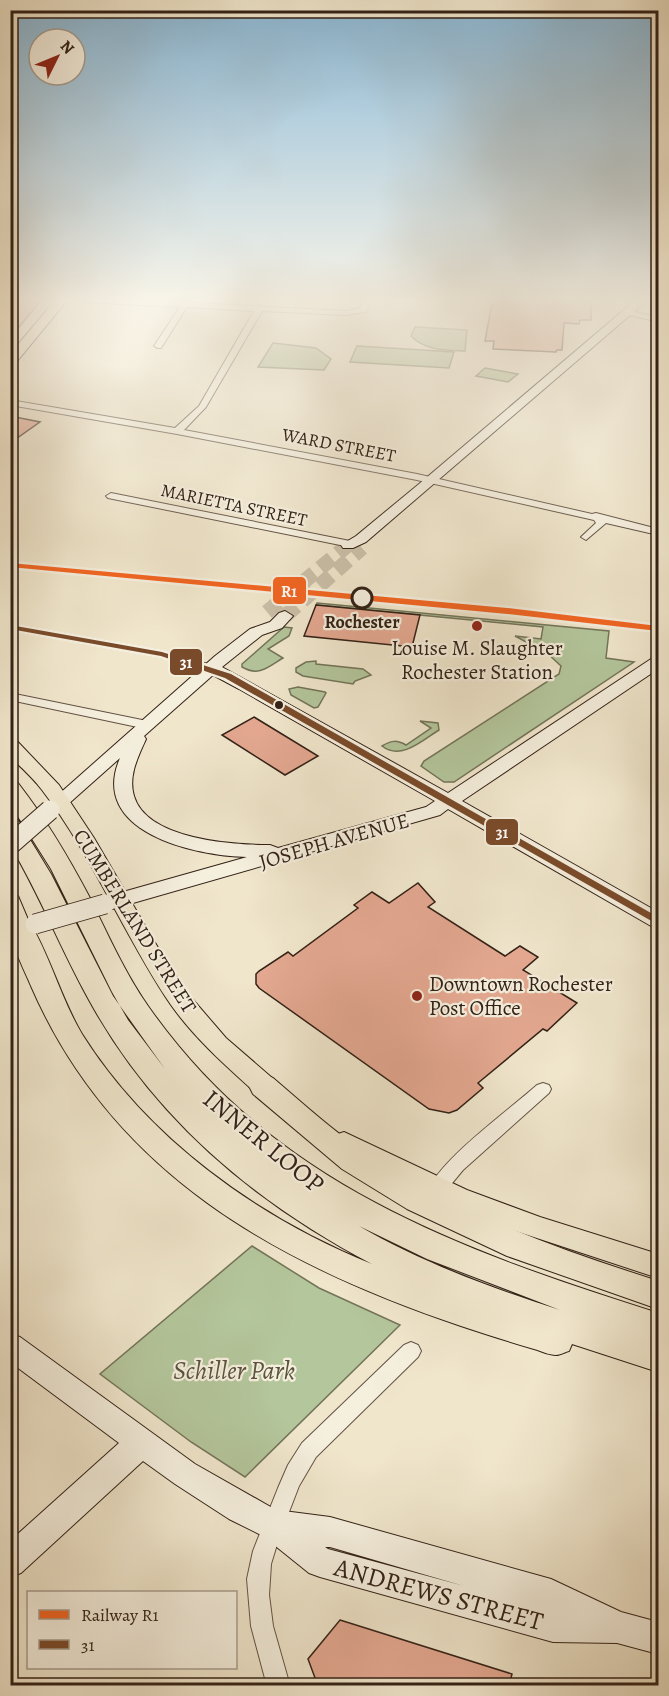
<svg xmlns="http://www.w3.org/2000/svg" width="669" height="1696" font-family="Alegreya,serif">
<rect width="100%" height="100%" fill="#f0e6cc"/>
<filter id="stains"><feTurbulence type="fractalNoise" baseFrequency=".00333" numOctaves="4"/><feColorMatrix values="0 0 0 0 .2 0 0 0 0 .09 0 0 0 0 .02 0 0 0 .5 -.17"/></filter>
<radialGradient id="worn" r=".72"><stop offset=".6" stop-color="#630" stop-opacity="0"/><stop offset="1" stop-color="#630" stop-opacity=".3"/></radialGradient>
<g fill="#b4c69c" stroke="#737459" stroke-width="1.5">
<path d="M 415,327 L 467,330 L 465,351 C 445,350 426,351 411,336 Z"/>
<polygon points="273,343 316,348 331,359 324,370 258,367"/>
<polygon points="357,346 454,352 449,368 350,362"/>
<polygon points="485,368 518,374 508,382 476,376"/>
<polygon points="317,603 609,631 606,658 634,662 454,782 444,782 421,766 424,761 559,674 561,666 547,653 515,636 541,639 543,627 316,605"/>
<path d="M 284,627 L 292,628 L 289,636 L 268,649 L 283,658 C 268,667 259,677 242,667 L 242,664 Z"/>
<polygon points="316,661 316,664 363,669 371,675 355,681 353,684 303,676 296,672 296,668 306,662"/>
<polygon points="298,687 325,692 326,693 318,707 314,708 291,695 289,689"/>
<path d="M 420,721 L 438,723 L 439,730 C 423,740 401,761 382,746 C 392,740 397,740 406,745 L 431,728 Z"/>
<polygon points="252,1246 319,1288 400,1325 245,1477 191,1442 100,1374"/>
</g>
<g fill="#e4a891" stroke="#322116" stroke-width="1.5">
<polygon points="10,298 43,298 10,338"/>
<polygon points="493,298 591,298 591,320 580,320 579,324 564,323 562,350 557,350 556,352 493,349 494,341 485,341"/>
<polygon points="10,416 40,422 10,443"/>
<polygon points="316,605 420,615 412,647 304,636"/>
<polygon points="254,717 318,756 285,775 222,735"/>
<polygon points="418,883 435,902 428,907 505,956 520,946 538,957 523,970 577,1003 547,1031 543,1029 478,1083 483,1088 457,1110 449,1113 429,1109 259,988 256,984 256,974 259,971 288,952 293,956 358,908 354,905 372,892 389,903"/>
<polygon points="340,1620 512,1674 509,1686 318,1686 308,1659"/>
</g>
<g fill="none" stroke-linecap="round" stroke-linejoin="round">
<g stroke="#cabfa8" stroke-width="15" stroke-dasharray="15 8" stroke-linecap="butt">
<polyline points="267,612 348,545"/>
<polyline points="285,616 362,548"/>
</g>
<g stroke="#625244" stroke-width="2">
<g id="street">
<polygon points="98,298 346,311 360,308 366,298 373,298 366,312 346,315 262,311 206,407 184,430 417,474 592,514 596,513 658,529 658,535 606,523 586,540 581,537 596,523 594,520 417,480 177,434 10,405 10,400 175,428 199,406 254,311 187,307 161,348 158,348 154,346 180,307 63,301 59,299"/>
<polygon points="629,310 658,318 658,322 626,314 625,312"/>
<polygon points="111,493 350,541 355,544 350,547 108,498 106,496"/>
<polygon points="10,624 162,651 215,666 217,668 211,671 161,657 10,630"/>
<polygon points="10,693 147,721 153,725 147,729 10,700"/>
<path d="M 543,1083 L 549,1085 L 551,1089 L 549,1093 L 463,1170 L 444,1193 L 438,1195 L 432,1193 L 429,1188 C 445,1156 509,1110 537,1085 Z"/>
<polygon points="411,1342 418,1345 421,1351 418,1357 316,1457 299,1486 279,1538 271,1564 269,1595 273,1626 290,1686 267,1686 251,1626 247,1579 253,1551 278,1488 288,1465 302,1443 404,1345"/>
</g>
</g>
<g stroke="#322116" stroke-width="2">
<g id="secondary">
<polygon points="638,298 650,298 366,542 353,548 343,548 341,545 356,536 419,484"/>
<path d="M 285,611 L 293,616 L 282,628 L 262,635 L 222,667 L 448,793 L 651,659 L 658,658 L 658,669 L 462,801 L 658,912 L 658,928 L 651,926 L 448,809 L 440,815 L 112,909 L 105,911 L 98,909 L 95,904 L 98,899 L 247,857 C 194,856 88,832 120,758 L 57,814 L 43,814 L 41,810 L 215,656 L 250,629 L 270,622 L 279,613 ZM 213,675 L 239,689 L 435,801 L 426,807 L 278,848 L 270,845 C 234,845 147,840 134,796 C 128,776 138,757 146,739 L 144,736 Z"/>
<path d="M 10,1334 L 20,1337 L 195,1464 L 276,1510 L 330,1517 L 551,1579 L 621,1612 L 658,1622 L 658,1654 L 617,1643 L 553,1642 L 320,1577 L 309,1573 L 263,1536 L 229,1519 L 175,1484 L 143,1461 L 21,1573 L 10,1577 L 10,1541 L 119,1443 L 10,1362 ZM 325,1547 L 330,1547 L 464,1586 L 328,1549 Z"/>
</g>
</g>
<g stroke="#322116" stroke-width="2">
<g id="primary">
<polygon points="57,298 69,298 14,365 10,366 10,354"/>
<path d="M 10,739 L 17,741 L 59,785 L 94,838 L 164,958 L 189,995 L 226,1038 L 285,1089 L 289,1096 L 285,1103 L 276,1106 L 267,1103 C 233,1072 198,1043 171,1005 C 124,936 93,856 42,790 C 33,778 21,767 10,757 Z"/>
<polygon points="10,894 18,896 32,929 29,934 21,937 13,934 10,930"/>
<polygon points="344,1132 467,1190 540,1217 658,1254 658,1278 488,1222 409,1189 335,1149 331,1142 335,1135"/>
</g>
</g>
<g stroke="#322116" stroke-width="2">
<g id="highway">
<path d="M 10,781 L 18,783 C 46,819 69,858 90,898 C 108,935 125,973 148,1006 C 273,1185 460,1250 658,1313 L 658,1372 L 572,1344 L 569,1351 C 565,1352 560,1355 556,1355 C 549,1355 541,1351 534,1349 C 510,1342 485,1334 461,1326 C 277,1264 112,1173 31,986 C 25,971 7,938 12,923 L 21,920 L 30,923 C 51,958 61,999 82,1034 C 148,1139 258,1218 372,1264 C 255,1203 153,1117 89,1000 C 61,950 40,895 10,845 L 10,818 L 18,820 L 51,874 L 113,996 L 165,1069 L 128,1020 L 112,992 L 51,869 L 10,804 ZM 359,1226 L 427,1259 L 560,1310 C 491,1288 421,1262 359,1226 Z"/>
<path d="M 263,1075 L 273,1078 C 308,1108 342,1139 381,1163 C 467,1217 562,1250 658,1281 L 658,1309 L 507,1256 L 407,1209 L 342,1169 L 253,1094 L 249,1086 L 253,1078 Z"/>
</g>
</g>
<use href="#street" fill="#f5efde" fill-rule="evenodd"/>
<use href="#secondary" fill="#f5efde" fill-rule="evenodd"/>
<use href="#primary" fill="#f0e6cc" fill-rule="evenodd"/>
<use href="#highway" fill="#f0e6cc" fill-rule="evenodd"/>
<g stroke="#322116" stroke-width="21" stroke-linecap="butt">
<g id="secondary-bridge">
<polyline points="10,845 50,810"/>
<polyline points="35,924 105,904"/>
</g>
</g>
<use href="#secondary-bridge" stroke="#f5efde" stroke-width="19"/>
<g stroke="#f5efde" stroke-width="5">
<polygon id="bus-1" points="10,625 162,652 231,674 658,917 658,924 655,923 225,678 161,656 10,629"/>
</g>
<use href="#bus-1" fill="#7a4b2a" fill-rule="evenodd"/>
<g stroke="#f5efde" stroke-width="5">
<polygon id="rail-1" points="10,563 507,608 658,626 658,631 507,614 10,567"/>
</g>
<use href="#rail-1" fill="#f26522" fill-rule="evenodd"/>
</g>
<linearGradient id="sky" x2="0" y2="1"><stop stop-color="#89b8d7"/><stop offset="0.56" stop-color="#f8f4e8"/><stop offset="1" stop-color="#f8f4e8" stop-opacity="0"/></linearGradient>
<rect width="669" height="536" fill="url(#sky)"/>
<circle fill="#f5efde" stroke="#322116" stroke-width="3" cx="362" cy="598" r="10"/>
<g fill="#8f2418" stroke="#f5efde" stroke-width="2">
<circle cx="477" cy="626" r="6"/>
<circle cx="417" cy="996" r="6"/>
</g>
<circle fill="#322116" stroke="#f5efde" stroke-width="2" cx="279" cy="705" r="5"/>
<g text-anchor="middle" stroke-width="4.5" stroke-linejoin="round" paint-order="stroke">
<g font-size="18" fill="#322116" stroke="#f5efde">
<text transform="translate(339 445) rotate(11)" y="6">WARD STREET</text>
<text transform="translate(234 505) rotate(12)" y="6">MARIETTA STREET</text>
</g>
<g font-size="18" font-weight="bold" fill="#322116" stroke="#f5efde">
<text x="362" y="628">Rochester</text>
</g>
<g font-size="21" fill="#322116" stroke="#f5efde">
<text x="477" y="655">Louise M. Slaughter<tspan x="477" dy="24">Rochester Station</tspan></text>
<text x="429" y="991" text-anchor="start">Downtown Rochester<tspan x="429" dy="24">Post Office</tspan></text>
</g>
<g font-size="21" fill="#322116" stroke="#f5efde">
<text transform="translate(334 841) rotate(-16)" y="7">JOSEPH AVENUE</text>
<text transform="translate(135 921) rotate(58)" y="7">CUMBERLAND STREET</text>
</g>
<g font-size="26" fill="#322116" stroke="#f5efde">
<text transform="translate(264 1141) rotate(39)" y="9">INNER LOOP</text>
<text transform="translate(439 1594) rotate(15)" y="9">ANDREWS STREET</text>
</g>
<g font-size="26" font-style="italic" fill="#59533e" stroke="#f5efde">
<text x="234" y="1379">Schiller Park</text>
</g>
</g>
<g stroke="#f5efde" stroke-width="2">
<rect x="272" y="576" width="35" height="29" rx="6" fill="#f26522"/>
<rect x="169" y="648" width="34" height="28" rx="6" fill="#7a4b2a"/>
<rect x="485" y="818" width="34" height="28" rx="6" fill="#7a4b2a"/>
</g>
<g font-size="16" text-anchor="middle" font-weight="bold" fill="#fff">
<text x="289" y="597">R1</text>
<text x="186" y="668">31</text>
<text x="502" y="838">31</text>
</g>
<rect width="669" height="1696" fill="none" stroke="#f0e6cc" stroke-width="36"/>
<rect x="12" y="12" width="645" height="1672" fill="none" stroke="#322116" stroke-width="3"/>
<rect x="18" y="18" width="633" height="1660" fill="none" stroke="#322116" stroke-width="1.5"/>
<rect x="27" y="1591" width="210" height="78" fill="#f5efde" stroke="#a79d8e" stroke-width="1.5"/>
<rect x="39" y="1610" width="30" height="9" fill="#f26522" stroke="#a79d8e" stroke-width="1.5"/>
<text x="81" y="1621" font-size="18" fill="#322116">Railway R1</text>
<rect x="39" y="1640" width="30" height="9" fill="#7a4b2a" stroke="#a79d8e" stroke-width="1.5"/>
<text x="81" y="1651" font-size="18" fill="#322116">31</text>
<g transform="translate(57 57) rotate(47)"><circle r="28" fill="#f5efde" stroke="#a79d8e" stroke-width="1.5"/>
<path d="M0-4.5L10 22L0 15L-10 22Z" fill="#8f2418"/>
<text y="-9" font-size="16" font-weight="bold" text-anchor="middle" fill="#322116">N</text>
</g>
<rect width="100%" height="100%" filter="url(#stains)"/>
<rect width="100%" height="100%" fill="url(#worn)"/>
</svg>
